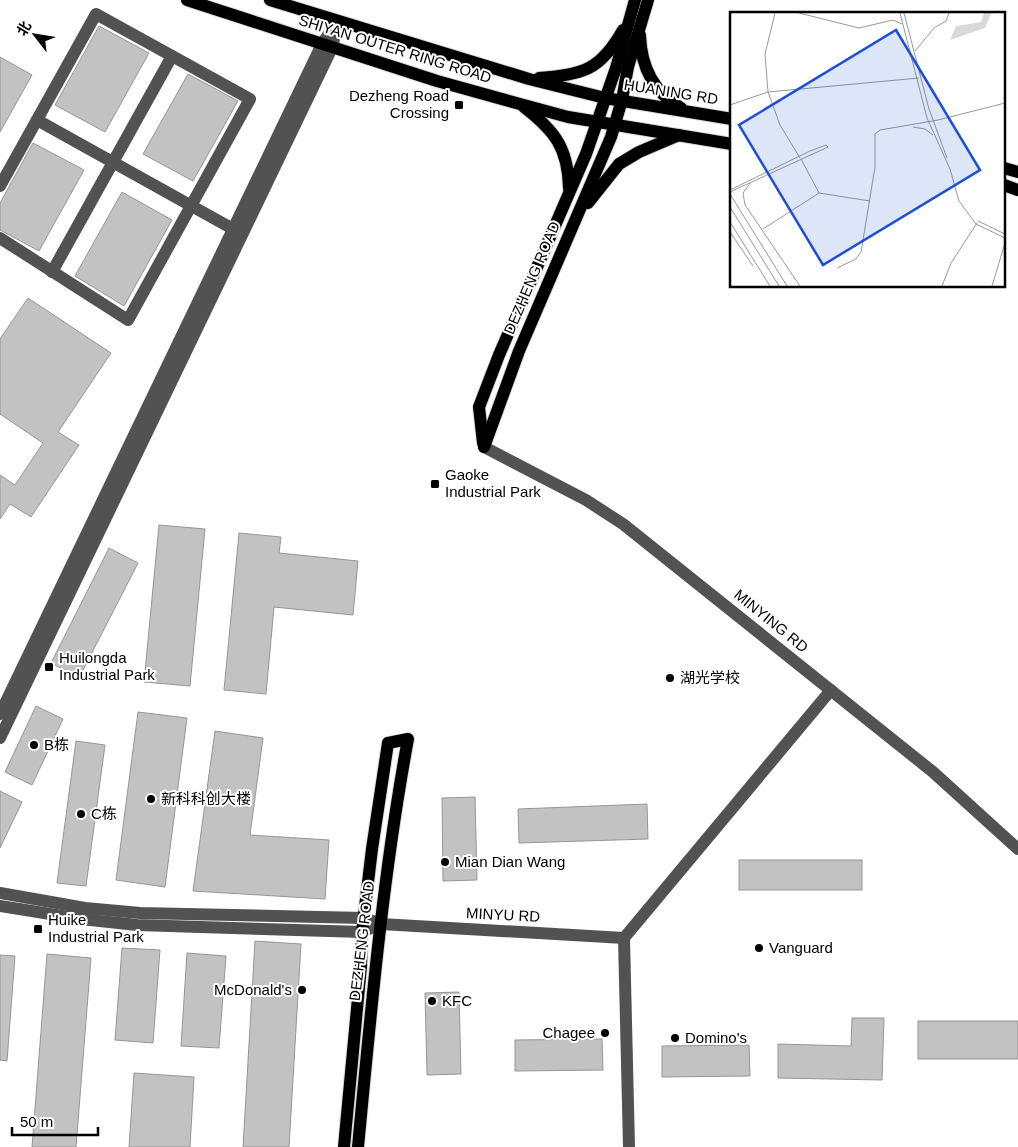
<svg xmlns="http://www.w3.org/2000/svg" width="1018" height="1147" font-family="Arial,'Noto Sans SC',sans-serif">
<rect width="100%" height="100%" fill="#fff"/>
<g fill="#c2c2c2" stroke="#969696">
<polygon points="99,26 149,53 105,132 55,105"/>
<polygon points="0,57 32,75 0,132"/>
<polygon points="188,74 238,101 193,181 143,154"/>
<polygon points="33,143 84,170 39,251 0,230 0,203"/>
<polygon points="122,192 172,220 124,306 75,276"/>
<polygon points="28,298 111,353 58,432 79,445 31,517 10,504 0,519 0,475 15,485 43,443 0,414 0,339"/>
<polygon points="159,525 205,529 190,686 144,682"/>
<polygon points="239,533 281,537 279,553 358,561 353,615 274,607 266,694 224,690"/>
<polygon points="109,548 138,563 79,678 51,663"/>
<polygon points="36,706 63,719 32,785 5,772"/>
<polygon points="138,712 187,718 165,887 116,880"/>
<polygon points="215,731 263,738 250,835 329,840 325,899 193,891"/>
<polygon points="76,741 105,745 86,886 57,883"/>
<polygon points="0,791 22,802 0,848"/>
<polygon points="475,797 477,880 443,881 442,798"/>
<polygon points="647,804 648,839 519,843 518,809"/>
<rect x="739" y="860" width="123" height="30"/>
<polygon points="255,941 301,944 289,1147 243,1147"/>
<polygon points="122,948 160,950 153,1043 115,1040"/>
<polygon points="187,953 226,956 219,1048 181,1046"/>
<polygon points="47,954 91,958 76,1147 32,1147"/>
<polygon points="0,955 15,956 7,1061 0,1060"/>
<polygon points="459,992 461,1074 427,1075 425,993"/>
<polygon points="852,1018 884,1018 882,1080 778,1078 778,1044 851,1046"/>
<rect x="918" y="1021" width="100" height="38"/>
<polygon points="602,1039 603,1070 515,1071 515,1040"/>
<polygon points="749,1045 750,1076 662,1077 662,1046"/>
<polygon points="134,1073 194,1077 190,1147 129,1147"/>
</g>
<g fill="none" stroke-linecap="round" stroke-linejoin="round">
<g stroke="#dbdbdb" stroke-width="14">
<g id="major">
<polyline points="187,0 437,81 520,104 568,117 732,144"/>
<polyline points="270,0 529,79 605,98 732,119"/>
<path d="M 640,35 C 641,66 653,92 681,108"/>
<path d="M 539,78 C 583,74 600,71 623,30"/>
<path d="M 524,107 C 555,131 568,148 569,188"/>
<polyline points="1004,168 1018,172"/>
<polyline points="1004,185 1018,190"/>
<polyline points="588,203 619,164 639,152 679,135"/>
<polyline points="483,443 479,407 499,355 586,154 616,68 635,0"/>
<polyline points="484,447 519,351 611,137 622,100 628,67 648,0"/>
<path d="M 344,1147 L 361,966 L 362,932 L 372,849 L 388,743 L 408,739 C 383,874 371,1010 358,1147"/>
</g>
</g>
<g stroke="#525252" stroke-width="12">
<polyline points="37,120 233,229"/>
<polyline points="0,186 96,14 250,99 128,320 0,238"/>
<polyline points="52,272 172,56"/>
<polyline points="484,447 586,500 623,524 933,772 1018,849"/>
<polyline points="0,714 322,44 328,35"/>
<polyline points="0,738 332,48 338,21"/>
<polyline points="0,893 85,908 140,913 364,918 381,924 624,938"/>
<polyline points="0,906 81,919 137,925 362,932 371,928"/>
<polyline points="629,1147 624,938 831,690"/>
</g>
<use href="#major" stroke="#000" stroke-width="12"/>
</g>
<g fill="#000" stroke="#fff" stroke-width="2">
<rect x="454" y="100" width="10" height="10" rx="2.5"/>
<rect x="430" y="479" width="10" height="10" rx="2.5"/>
<rect x="44" y="662" width="10" height="10" rx="2.5"/>
<circle cx="670" cy="678" r="5"/>
<circle cx="34" cy="745" r="5"/>
<circle cx="151" cy="799" r="5"/>
<circle cx="81" cy="814" r="5"/>
<circle cx="445" cy="862" r="5"/>
<rect x="33" y="924" width="10" height="10" rx="2.5"/>
<circle cx="759" cy="948" r="5"/>
<circle cx="302" cy="990" r="5"/>
<circle cx="432" cy="1001" r="5"/>
<circle cx="605" cy="1033" r="5"/>
<circle cx="675" cy="1038" r="5"/>
</g>
<g text-anchor="middle" stroke-width="4" stroke-linejoin="round" paint-order="stroke">
<g font-size="15" fill="#000" stroke="#fff">
<text transform="translate(395 49) rotate(17)" y="5">SHIYAN OUTER RING ROAD</text>
<text transform="translate(671 92) rotate(9)" y="5">HUANING RD</text>
<text transform="translate(532 278) rotate(-67)" y="5">DEZHENG ROAD</text>
<text transform="translate(771 621) rotate(39)" y="5">MINYING RD</text>
<text transform="translate(503 915) rotate(3)" y="5">MINYU RD</text>
<text transform="translate(362 941) rotate(-83)" y="5">DEZHENG ROAD</text>
</g>
<g font-size="15" fill="#000" stroke="#fff" text-anchor="start">
<text x="449" y="101" text-anchor="end">Dezheng Road<tspan x="449" dy="17">Crossing</tspan></text>
<text x="445" y="480">Gaoke<tspan x="445" dy="17">Industrial Park</tspan></text>
<text x="59" y="663">Huilongda<tspan x="59" dy="17">Industrial Park</tspan></text>
<text x="680" y="683">湖光学校</text>
<text x="44" y="750">B栋</text>
<text x="161" y="804">新科科创大楼</text>
<text x="91" y="819">C栋</text>
<text x="455" y="867">Mian Dian Wang</text>
<text x="48" y="925">Huike<tspan x="48" dy="17">Industrial Park</tspan></text>
<text x="769" y="953">Vanguard</text>
<text x="292" y="995" text-anchor="end">McDonald's</text>
<text x="442" y="1006">KFC</text>
<text x="595" y="1038" text-anchor="end">Chagee</text>
<text x="685" y="1043">Domino's</text>
</g>
</g>
<g transform="translate(730 12)">
<rect width="275" height="275" fill="#fff"/>
<path d="M 254,1 L 265,1 L 261,2 L 255,16 L 220,28 L 226,14 L 251,10 Z" fill="#d9d9d9"/>
<path fill="none" stroke="#999" stroke-width="1" d="M 45,1 L 35,42 L 38,80 L 50,113 L 70,146M 69,1 L 129,16 L 163,8 L 172,12M 170,1 L 197,106 L 220,157 L 229,189 L 246,212 L 275,226M 174,1 L 199,97 L 217,146M 185,39 L 204,16 L 216,9 L 219,1M 0,93 L 38,80 L 189,66M 183,115 L 195,117 L 203,123M 145,122 L 150,118 L 208,108 L 275,91M 71,147 L 89,181M 21,170 L 13,181 L 15,193 L 70,274M 0,178 L 80,139 L 96,133 L 98,135 L 0,180M 0,182 L 57,274M 0,195 L 49,274M 248,209 L 275,222M 0,210 L 40,274M 33,217 L 89,181 L 140,189M 0,220 L 23,254M 107,256 L 126,247 L 131,240 L 145,155 L 145,122M 212,274 L 221,251 L 247,211M 262,274 L 275,231"/>
<path fill="#1d4ed8" fill-opacity="0.15" stroke="#1d4ed8" stroke-width="2.5" d="M 166,18 L 250,158 L 93,253 L 9,113 Z"/>
<rect width="275" height="275" fill="none" stroke="#000" stroke-width="2.5"/>
</g>
<g transform="translate(35 35) rotate(301)" stroke="#ffffff" stroke-width="4" paint-order="stroke">
<path d="M0-4L9 19L0 12L-9 19Z" fill="#000000"/>
<text y="-8" font-size="14" font-weight="bold" text-anchor="middle" fill="#000000">北</text>
</g>
<path d="M12 1127v8h86v-8" fill="none" stroke="#000000" stroke-width="2.5"/>
<text x="20" y="1127" font-size="15" fill="#000000" stroke="#ffffff" stroke-width="4" paint-order="stroke">50 m</text>
</svg>
